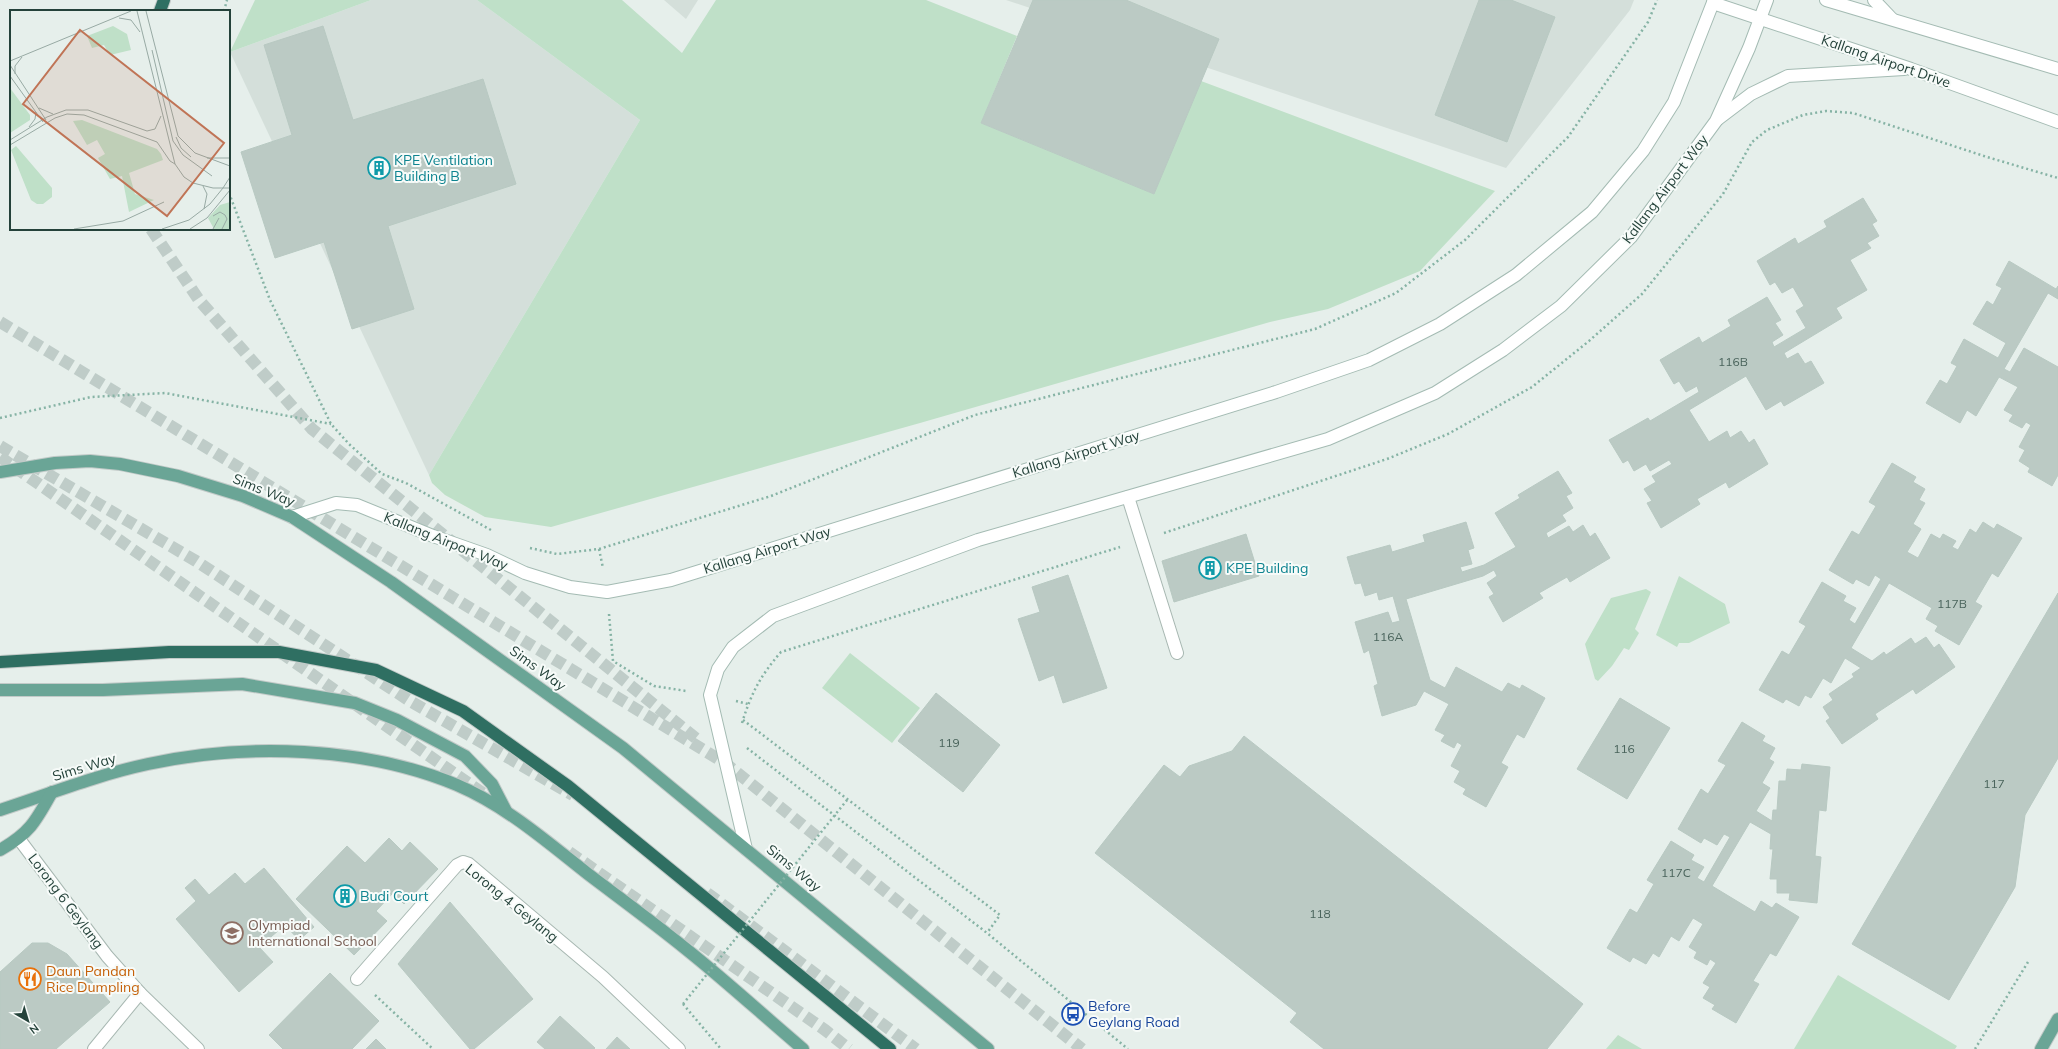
<svg xmlns="http://www.w3.org/2000/svg" width="2058" height="1049" font-family="Mulish,sans-serif">
<rect width="100%" height="100%" fill="#e6efeb"/>
<g fill="#d4dfda">
<polygon points="371,0 477,0 640,120 429,475 230,52"/>
<polygon points="664,0 698,0 686,19"/>
<polygon points="1006,0 1634,0 1630,10 1506,168"/>
</g>
<g fill="#bfe0c8">
<polygon points="255,0 371,0 230,52"/>
<polygon points="477,0 622,0 682,53 716,0 926,0 1017,36 981,123 1154,194 1201,81 1495,191 1420,271 1328,309 1270,322 920,423 551,527 485,517 445,495 432,483 429,475 640,120"/>
<polygon points="1679,576 1725,604 1730,623 1689,643 1679,643 1677,647 1656,635"/>
<polygon points="1646,589 1651,592 1635,629 1639,633 1629,650 1624,648 1612,666 1598,681 1595,679 1585,644 1611,598"/>
<polygon points="850,653 920,708 892,743 822,688"/>
<polygon points="1838,975 1957,1046 1955,1049 1794,1049"/>
<polygon points="1618,1035 1642,1049 1606,1049"/>
</g>
<g fill="#bbcac4" stroke="#b8c9c2">
<polygon points="1033,0 1126,0 1219,39 1154,194 981,123"/>
<polygon points="1479,0 1511,0 1555,17 1507,142 1435,115"/>
<polygon points="323,26 353,120 483,79 516,184 388,226 414,309 352,329 324,242 275,258 241,152 292,135 264,45"/>
<polygon points="1863,198 1877,221 1872,224 1879,236 1867,243 1871,248 1850,260 1867,290 1836,308 1842,318 1784,353 1787,359 1798,353 1805,364 1811,361 1824,383 1784,406 1781,401 1766,410 1746,376 1689,410 1709,442 1727,431 1730,438 1741,431 1749,443 1754,439 1768,464 1729,488 1726,482 1697,499 1700,504 1661,528 1647,503 1652,501 1644,489 1656,482 1652,476 1672,464 1669,460 1650,471 1646,464 1634,471 1628,460 1623,463 1609,440 1648,418 1650,421 1699,392 1697,386 1686,392 1679,381 1674,384 1660,360 1699,337 1702,343 1731,326 1728,320 1767,297 1781,320 1775,323 1783,335 1772,342 1774,347 1806,328 1796,311 1804,306 1793,287 1782,293 1775,282 1770,285 1757,261 1795,238 1798,244 1827,227 1824,221"/>
<polygon points="2009,261 2056,289 2058,286 2058,299 2048,293 2004,369 2010,372 2024,348 2058,367 2058,475 2052,486 2028,472 2030,468 2019,461 2025,450 2019,447 2031,425 2026,422 2022,428 2009,421 2013,415 2004,410 2018,387 1999,377 1976,416 1967,410 1960,423 1926,403 1940,380 1947,384 1957,366 1951,363 1964,339 1998,358 2006,343 1973,324 1987,301 1993,305 2002,288 1996,285"/>
<polygon points="1892,463 1916,477 1913,482 1925,489 1919,500 1925,503 1913,524 1921,529 1907,552 1918,558 1931,534 1940,539 1943,534 1956,541 1952,547 1958,550 1970,529 1976,533 1983,522 1994,529 1997,524 2022,538 1998,577 1992,573 1975,602 1982,606 1959,645 1935,631 1938,626 1926,619 1932,608 1889,583 1851,648 1872,661 1884,652 1886,655 1911,638 1915,644 1926,637 1934,648 1939,644 1955,667 1916,694 1913,689 1875,714 1878,719 1842,744 1826,721 1830,718 1823,707 1833,700 1829,694 1854,677 1852,674 1861,668 1845,658 1831,683 1823,678 1811,698 1805,695 1799,706 1786,699 1783,703 1759,690 1782,651 1789,655 1806,626 1799,622 1822,582 1846,596 1843,601 1856,608 1849,620 1855,624 1881,579 1875,575 1869,586 1856,579 1853,584 1829,570 1852,531 1859,535 1876,506 1869,502"/>
<polygon points="1558,471 1572,493 1566,496 1573,508 1562,515 1566,521 1546,533 1548,538 1569,526 1573,532 1583,525 1590,537 1595,533 1610,558 1570,582 1567,577 1539,593 1543,598 1503,622 1489,597 1494,594 1487,583 1497,576 1494,570 1483,576 1406,599 1430,680 1445,688 1456,667 1502,692 1508,683 1520,689 1522,685 1545,698 1524,738 1517,734 1513,741 1501,763 1508,767 1486,807 1463,794 1466,789 1454,782 1460,771 1451,766 1462,745 1457,742 1454,748 1441,741 1445,735 1435,730 1449,704 1424,691 1416,705 1382,716 1374,686 1378,684 1369,650 1364,653 1355,622 1388,612 1392,623 1400,621 1393,596 1379,600 1377,592 1365,596 1361,583 1355,584 1347,557 1390,545 1392,552 1425,542 1423,535 1466,522 1474,548 1468,550 1472,564 1460,567 1462,572 1484,565 1516,547 1495,513 1520,498 1518,495"/>
<polygon points="1246,534 1259,576 1174,602 1162,561"/>
<polygon points="1068,575 1107,688 1063,703 1054,675 1039,681 1018,619 1040,612 1032,587"/>
<polygon points="2058,593 2058,758 2025,815 2015,887 1949,1000 1852,944"/>
<polygon points="936,693 1000,745 963,792 898,741"/>
<polygon points="1620,698 1670,728 1627,799 1577,769"/>
<polygon points="1742,722 1765,736 1762,741 1775,748 1769,759 1774,762 1762,783 1770,788 1756,811 1772,821 1773,810 1777,810 1779,781 1786,781 1787,769 1801,770 1802,764 1830,767 1826,811 1819,810 1815,856 1821,857 1817,903 1789,900 1790,893 1777,893 1777,879 1770,879 1773,849 1770,849 1771,834 1750,822 1712,886 1755,912 1761,901 1772,908 1776,903 1799,917 1776,956 1770,953 1753,981 1759,984 1736,1023 1712,1009 1715,1005 1703,998 1710,987 1703,983 1716,963 1710,959 1707,965 1694,958 1697,952 1689,947 1703,924 1693,918 1679,941 1671,936 1659,957 1653,953 1646,964 1633,957 1630,962 1607,948 1630,909 1637,913 1654,884 1647,880 1671,841 1694,855 1691,860 1704,867 1697,878 1704,882 1730,837 1724,834 1717,845 1704,838 1701,843 1678,829 1701,789 1708,794 1726,765 1718,761"/>
<polygon points="1244,736 1583,1004 1547,1049 1324,1049 1290,1022 1297,1013 1095,853 1164,765 1180,777 1189,766 1232,751"/>
<polygon points="389,838 402,851 410,842 438,869 404,904 393,893 376,911 387,921 354,955 296,899 347,846 365,863"/>
<polygon points="264,868 314,927 299,940 285,925 259,947 273,962 239,992 176,919 196,901 185,888 195,879 209,895 235,873 245,884"/>
<polygon points="450,902 533,999 474,1049 470,1049 398,964"/>
<polygon points="32,943 48,943 67,954 110,1002 56,1049 0,1049 0,972"/>
<polygon points="330,973 379,1021 352,1049 283,1049 269,1035"/>
<polygon points="560,1016 595,1048 594,1049 545,1049 537,1042"/>
<polygon points="617,1037 630,1049 606,1049"/>
<polygon points="376,1039 386,1049 366,1049"/>
</g>
<g fill="none" stroke-linecap="round" stroke-linejoin="round">
<g stroke="#bfccc8" stroke-width="12" stroke-dasharray="12 6" stroke-linecap="butt">
<polyline points="151,229 199,300 312,429 698,740"/>
<polyline points="0,322 725,763 1082,1049"/>
<polyline points="0,446 196,561 410,701 573,795"/>
<polyline points="0,457 484,794"/>
<polyline points="569,852 825,1030 849,1049"/>
<polyline points="707,893 916,1049"/>
</g>
<g stroke="#a8b8b2" stroke-width="14">
<g id="lane">
<polyline points="1128,497 1177,653"/>
<polyline points="94,1049 140,993"/>
</g>
</g>
<g stroke="#a8b8b2" stroke-width="14">
<g id="street">
<polyline points="19,839 107,956 140,993 198,1049"/>
<polyline points="357,979 457,865 463,862 469,864 603,977 679,1049"/>
</g>
</g>
<g stroke="#a4bbb3" stroke-width="14">
<g id="secondary">
<polyline points="1826,0 2058,69"/>
<polyline points="1874,0 1892,19"/>
<polyline points="1713,3 1911,69 2058,122"/>
<polyline points="1718,119 1751,94 1788,76 1904,69"/>
<polyline points="292,517 336,503 357,505 433,536 487,555 525,573 570,587 607,592 671,580 1276,392 1369,360 1440,324 1516,275 1592,212 1643,151 1674,102 1714,0"/>
<polyline points="746,849 710,695 718,669 733,647 773,616 978,540 1328,439 1435,393 1503,350 1561,306 1631,237 1716,121 1749,48 1767,0"/>
</g>
</g>
<g stroke="#c2cac8" stroke-width="14">
<g id="primary">
<polyline points="0,472 55,463 90,461 120,464 178,476 243,496 292,517 391,582 623,748 988,1049"/>
<polyline points="0,690 103,690 242,684 355,703 397,720 465,756 492,784 506,811"/>
<path d="M 0,810 C 49,794 97,775 148,764 C 245,743 364,746 457,785 C 506,806 546,841 588,874 C 621,899 654,923 686,949 C 726,981 764,1016 803,1049"/>
<path d="M 0,850 C 30,833 36,821 52,792"/>
<polyline points="2041,1049 2058,1019"/>
</g>
</g>
<g stroke="#c2cac8" stroke-width="14">
<g id="highway">
<polyline points="160,11 164,0"/>
<polyline points="0,662 169,652 279,652 376,670 463,711 568,786 890,1049"/>
</g>
</g>
<g stroke="#86b3a5" stroke-width="2.5" stroke-dasharray="2 3" stroke-linecap="butt">
<polyline points="224,11 227,0"/>
<polyline points="229,193 270,300 331,424 349,444 382,474 406,483 491,530"/>
<polyline points="0,418 91,397 165,393 331,424"/>
<polyline points="1164,533 1387,459 1448,434 1532,387 1589,341 1642,294 1723,194 1752,142 1767,130 1803,115 1826,111 1853,113 1987,157 2058,178"/>
<polyline points="530,548 557,554 599,549 771,496 975,415 1315,329 1396,293 1465,240 1568,137 1648,22 1657,0"/>
<polyline points="599,549 603,568"/>
<polyline points="609,614 613,661 654,686 686,691"/>
<polyline points="736,701 748,704"/>
<polyline points="743,720 1000,915 987,933"/>
<path d="M 742,723 C 751,694 760,676 781,652 L 1120,547"/>
<polyline points="747,748 987,933 1128,1049"/>
<polyline points="375,995 433,1049"/>
<polyline points="683,1004 721,1049"/>
<polyline points="1975,1049 2028,962"/>
</g>
<use href="#lane" stroke="#fff" stroke-width="12"/>
<use href="#street" stroke="#fff" stroke-width="12"/>
<use href="#secondary" stroke="#fff" stroke-width="12"/>
<use href="#primary" stroke="#6aa596" stroke-width="12"/>
<use href="#highway" stroke="#2f6f62" stroke-width="12"/>
<polyline stroke="#86b3a5" stroke-width="2.5" stroke-dasharray="2 3" stroke-linecap="butt" points="683,1004 847,800"/>
</g>
<defs>
<g id="building-ring" transform="scale(1.15)"><circle r="9.5" fill="#f7fbf9" stroke="#0f9aa8" stroke-width="1.5"/><path d="M-4-6H4V6H1V3H-1V6H-4ZM-2.5-4.3h1.7v1.8h-1.7ZM.8-4.3h1.7v1.8H.8ZM-2.5-1h1.7V.8h-1.7ZM.8-1h1.7V.8H.8Z" fill="#0f9aa8"/></g>
<g id="school-ring" transform="scale(1.15)"><circle r="9.5" fill="#f7fbf9" stroke="#8d6e63" stroke-width="1.5"/><path d="M0-5L7-2L0 1L-7-2ZM-4 1L0 2.5L4 1V4Q0 6-4 4Z" fill="#8d6e63"/></g>
<g id="restaurant-ring" transform="scale(1.15)"><circle r="9.5" fill="#f7fbf9" stroke="#e8710a" stroke-width="1.5"/><path d="M-5-6h1v4h1v-4h1v4h1v-4h1v5L-1.5 .5V6h-2V.5L-5-1ZM5-6V6H3V1.5H1.5Q1.5-4 5-6Z" fill="#e8710a"/></g>
<g id="bus-ring" transform="scale(1.15)"><circle r="9.5" fill="#f7fbf9" stroke="#1a4fb4" stroke-width="1.5"/><path d="M-5-6H5V4H4V6H2V4H-2V6H-4V4H-5ZM-3.5-4V0h7V-4ZM-3.5 1.2v1.5H-2V1.2ZM2 1.2v1.5H3.5V1.2Z" fill="#1a4fb4"/></g>
</defs>
<g fill-rule="evenodd">
<use href="#building-ring" x="379" y="168"/>
<use href="#building-ring" x="1210" y="568"/>
<use href="#building-ring" x="345" y="896"/>
<use href="#school-ring" x="232" y="933"/>
<use href="#restaurant-ring" x="30" y="979"/>
<use href="#bus-ring" x="1073" y="1014"/>
</g>
<g text-anchor="middle" stroke-width="4" stroke-linejoin="round" paint-order="stroke">
<g font-size="12" fill="#4a645c">
<text x="1733" y="366">116B</text>
<text x="1952" y="608">117B</text>
<text x="1388" y="641">116A</text>
<text x="949" y="747">119</text>
<text x="1624" y="753">116</text>
<text x="1994" y="788">117</text>
<text x="1676" y="877">117C</text>
<text x="1320" y="918">118</text>
</g>
<g font-size="14" fill="#24423a" stroke="#f7fbf9">
<text transform="translate(1886 61) rotate(19)" y="5">Kallang Airport Drive</text>
<text transform="translate(1665 189) rotate(-53)" y="5">Kallang Airport Way</text>
<text transform="translate(1076 454) rotate(-17)" y="5">Kallang Airport Way</text>
<text transform="translate(264 490) rotate(22)" y="5">Sims Way</text>
<text transform="translate(446 541) rotate(22)" y="5">Kallang Airport Way</text>
<text transform="translate(767 550) rotate(-17)" y="5">Kallang Airport Way</text>
<text transform="translate(538 668) rotate(36)" y="5">Sims Way</text>
<text transform="translate(84 767) rotate(-17)" y="5">Sims Way</text>
<text transform="translate(794 868) rotate(39)" y="5">Sims Way</text>
<text transform="translate(66 901) rotate(53)" y="5">Lorong 6 Geylang</text>
<text transform="translate(512 903) rotate(39)" y="5">Lorong 4 Geylang</text>
</g>
<g font-size="14" fill="#0d838f" stroke="#f7fbf9" text-anchor="start">
<text x="394" y="165">KPE Ventilation<tspan x="394" dy="16">Building B</tspan></text>
<text x="1226" y="573">KPE Building</text>
<text x="360" y="901">Budi Court</text>
</g>
<g font-size="14" fill="#785e54" stroke="#f7fbf9" text-anchor="start">
<text x="248" y="930">Olympiad<tspan x="248" dy="16">International School</tspan></text>
</g>
<g font-size="14" fill="#c56008" stroke="#f7fbf9" text-anchor="start">
<text x="46" y="976">Daun Pandan<tspan x="46" dy="16">Rice Dumpling</tspan></text>
</g>
<g font-size="14" fill="#164399" stroke="#f7fbf9" text-anchor="start">
<text x="1088" y="1011">Before<tspan x="1088" dy="16">Geylang Road</tspan></text>
</g>
</g>
<g transform="translate(10 10)">
<rect width="220" height="220" fill="#e6efeb"/>
<path d="M 103,16 L 117,24 L 121,40 L 100,45 L 94,35 L 82,38 L 77,26 ZM 0,78 L 20,105 L 20,110 L 0,123 ZM 72,110 L 147,139 L 151,144 L 153,150 L 119,163 L 125,184 L 144,190 L 119,202 L 112,166 L 100,169 L 88,148 L 95,144 L 87,130 L 77,135 L 63,111 ZM 6,136 L 42,178 L 42,187 L 33,194 L 27,194 L 21,190 L 1,140 ZM 220,192 L 220,219 L 204,219 L 198,208 L 210,195 Z" fill="#bfe0c8"/>
<path fill="none" stroke="#98aaa4" stroke-width="1" d="M 127,1 L 165,154 L 174,167 L 183,173 L 203,178 L 220,178M 136,1 L 168,126 L 185,143 L 220,156M 109,8 L 121,10 L 130,22M 142,40 L 163,131 L 173,145 L 202,166M 0,51 L 121,1M 0,55 L 36,110M 5,64 L 5,56 L 12,47M 0,66 L 33,112M 29,98 L 43,104M 19,117 L 25,109 L 26,102M 166,127 L 171,138 L 181,147M 0,130 L 37,107 L 56,100 L 78,100 L 137,121 L 145,119 L 151,106M 0,135 L 45,108 L 57,104 L 74,105 L 147,132 L 160,151 L 165,154M 197,148 L 220,148M 193,176 L 197,184 L 194,199M 213,178 L 220,167M 203,206 L 210,202 L 215,205 L 217,209 L 212,219M 64,219 L 113,211 L 154,192M 152,219 L 179,210 L 200,194 L 213,178M 180,219 L 197,208 L 220,180M 203,219 L 209,208"/>
<path fill="#c07456" fill-opacity="0.15" stroke="#c07456" stroke-width="2" d="M 70,20 L 214,133 L 157,206 L 13,94 Z"/>
<rect width="220" height="220" fill="none" stroke="#24423a" stroke-width="2"/>
</g>
<g transform="translate(28 1021) rotate(142)" stroke="#f7fbf9" stroke-width="3" paint-order="stroke">
<path d="M0-3L7 15L0 10L-7 15Z" fill="#24423a"/>
<text y="-6" font-size="11" font-weight="bold" text-anchor="middle" fill="#24423a">N</text>
</g>
</svg>
